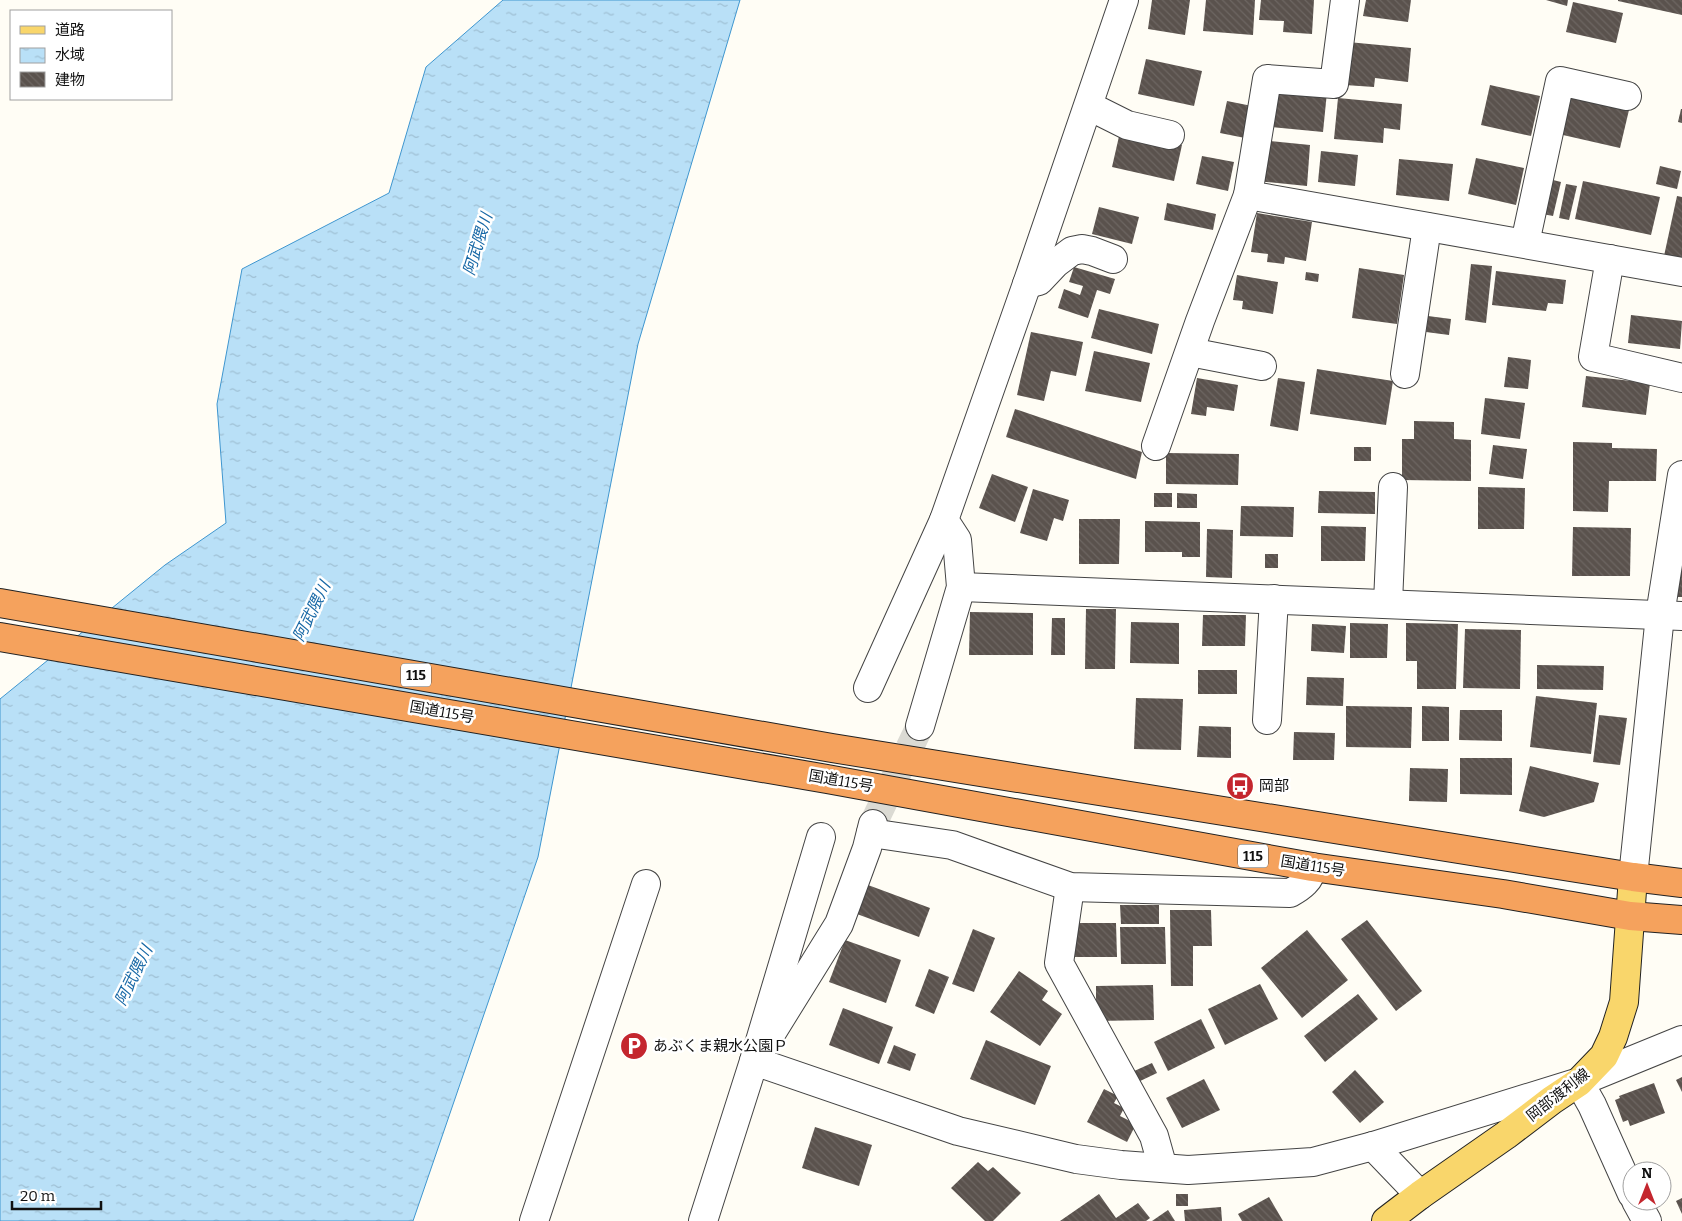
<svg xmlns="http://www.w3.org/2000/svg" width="1682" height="1221" font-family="Bitter,'Noto Sans JP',serif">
<defs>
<pattern id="water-ripples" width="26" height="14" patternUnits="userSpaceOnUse" patternTransform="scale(1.25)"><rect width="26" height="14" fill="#b9e0f7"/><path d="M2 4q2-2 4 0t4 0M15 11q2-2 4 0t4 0" fill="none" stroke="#9ebfd3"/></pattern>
<pattern id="building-back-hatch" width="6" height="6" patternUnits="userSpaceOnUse" patternTransform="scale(1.25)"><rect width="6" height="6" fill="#5a524d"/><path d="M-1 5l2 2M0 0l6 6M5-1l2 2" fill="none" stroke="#6d6662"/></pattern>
</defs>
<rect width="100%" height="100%" fill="#fffdf5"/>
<polygon fill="url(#water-ripples)" stroke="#3f96cf" points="503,0 740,0 638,344 538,857 413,1221 0,1221 0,699 165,565 226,523 217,404 242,269 389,193 426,67"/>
<g fill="url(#building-back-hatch)">
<polygon points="1152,0 1190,0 1185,35 1148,29"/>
<polygon points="1206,0 1255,0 1253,35 1203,31"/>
<polygon points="1261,0 1314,0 1312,34 1283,32 1284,21 1259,20"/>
<polygon points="1366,0 1411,0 1408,22 1363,16"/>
<polygon points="1546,0 1568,0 1567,6"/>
<polygon points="1618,0 1682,0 1682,15 1618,1"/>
<polygon points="1573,2 1623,13 1616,43 1566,32"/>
<polygon points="1348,42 1411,48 1408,82 1375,78 1374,87 1345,85"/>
<polygon points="1146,59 1202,71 1194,106 1138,94"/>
<polygon points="1490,85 1540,96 1531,136 1481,125"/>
<polygon points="1274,87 1327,92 1323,132 1271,127"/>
<polygon points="1338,98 1402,104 1400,130 1384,128 1383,143 1334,139"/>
<polygon points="1571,98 1629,110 1620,148 1563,135"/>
<polygon points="1227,101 1252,106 1245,138 1220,133"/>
<polygon points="1681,109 1682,109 1682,123 1678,122"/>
<polygon points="1120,132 1182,145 1174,181 1112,167"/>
<polygon points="1260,140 1310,145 1307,186 1256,181"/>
<polygon points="1321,151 1358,155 1355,186 1318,182"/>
<polygon points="1202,156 1234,162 1228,191 1196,184"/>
<polygon points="1476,158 1524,168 1516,205 1468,194"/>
<polygon points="1399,159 1453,164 1449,201 1396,195"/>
<polygon points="1660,166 1681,171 1677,189 1656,184"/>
<polygon points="1545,178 1561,182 1553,216 1537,213"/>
<polygon points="1583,181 1660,197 1651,235 1575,219"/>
<polygon points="1566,184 1577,186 1569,220 1559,218"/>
<polygon points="1677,196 1682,197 1682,259 1664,256"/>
<polygon points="1167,203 1216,214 1213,230 1164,220"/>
<polygon points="1099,207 1139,217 1132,244 1092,234"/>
<polygon points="1257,213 1312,222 1306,261 1285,257 1284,264 1267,262 1268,254 1251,252"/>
<polygon points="1471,264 1492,266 1486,323 1465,320"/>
<polygon points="1074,267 1115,279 1110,294 1097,290 1088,318 1058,308 1064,289 1080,295 1083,286 1069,282"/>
<polygon points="1359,268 1404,275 1397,324 1352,318"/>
<polygon points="1496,271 1566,280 1563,304 1548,303 1546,311 1492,305"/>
<polygon points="1306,272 1319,274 1318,282 1305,280"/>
<polygon points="1237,275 1278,282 1273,314 1242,309 1243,301 1233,300"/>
<polygon points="1099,309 1159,324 1152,354 1091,338"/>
<polygon points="1631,315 1682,321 1680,349 1628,343"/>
<polygon points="1428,316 1451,319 1449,335 1426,332"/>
<polygon points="1031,332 1083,342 1076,376 1051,371 1044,401 1017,395"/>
<polygon points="1094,351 1150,363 1141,402 1085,391"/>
<polygon points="1508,357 1531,360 1528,389 1504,387"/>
<polygon points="1317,369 1393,381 1386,425 1310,414"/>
<polygon points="1586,376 1650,383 1646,415 1582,407"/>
<polygon points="1197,378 1238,385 1234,411 1207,407 1206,416 1191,414"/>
<polygon points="1278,378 1305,382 1298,431 1270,426"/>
<polygon points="1485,398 1525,403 1520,439 1481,434"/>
<polygon points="1015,409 1142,452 1136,479 1006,437"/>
<polygon points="1414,421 1454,422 1454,439 1471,440 1471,481 1402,480 1402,439 1414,439"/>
<polygon points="1573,442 1612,443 1612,448 1657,449 1656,481 1609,481 1608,512 1573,511"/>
<polygon points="1493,445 1527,449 1523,479 1489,474"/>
<rect x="1354" y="447" width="17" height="14"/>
<polygon points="1166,453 1239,454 1238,485 1166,484"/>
<polygon points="992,474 1028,487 1015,522 979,508"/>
<polygon points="1478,487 1525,488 1524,529 1478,529"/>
<polygon points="1033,489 1069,500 1063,521 1054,518 1047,541 1020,533"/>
<polygon points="1319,491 1375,492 1375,514 1318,513"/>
<rect x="1154" y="493" width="18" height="14"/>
<polygon points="1177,493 1197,494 1197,508 1177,508"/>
<polygon points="1241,506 1294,507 1293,537 1240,536"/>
<polygon points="1079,519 1120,519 1119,564 1079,564"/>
<polygon points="1145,521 1200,522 1200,557 1182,557 1182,552 1145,552"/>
<polygon points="1321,526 1366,527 1365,561 1321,561"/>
<polygon points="1573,527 1631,528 1630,576 1572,576"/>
<polygon points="1207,529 1233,530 1232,578 1206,577"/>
<rect x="1265" y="554" width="13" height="14"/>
<polygon points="1681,558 1682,558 1682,597 1677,597"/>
<polygon points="1086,609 1116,609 1115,669 1085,669"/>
<polygon points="970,612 1033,613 1033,655 969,655"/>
<polygon points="1203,615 1246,615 1245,646 1202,646"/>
<polygon points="1052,618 1065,618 1065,655 1051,655"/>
<polygon points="1131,622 1179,623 1179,664 1130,663"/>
<polygon points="1350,623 1388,624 1387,658 1350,658"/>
<polygon points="1406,623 1458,624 1456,689 1417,689 1417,661 1406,661"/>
<polygon points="1312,624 1346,626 1344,653 1311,651"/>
<polygon points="1465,629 1521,630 1520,689 1463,688"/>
<polygon points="1537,665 1604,666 1603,690 1537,689"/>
<rect x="1198" y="670" width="39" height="24"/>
<polygon points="1307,677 1344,678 1343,706 1306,705"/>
<polygon points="1536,696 1597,703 1591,754 1530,747"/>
<polygon points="1136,698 1183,699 1181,750 1134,749"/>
<polygon points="1346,706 1412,707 1411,748 1346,747"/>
<polygon points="1422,706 1449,707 1449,741 1422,741"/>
<polygon points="1460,710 1502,710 1502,741 1459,740"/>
<polygon points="1599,715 1627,718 1620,765 1593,762"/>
<polygon points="1199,726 1231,727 1231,758 1197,757"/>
<polygon points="1294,732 1335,733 1334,760 1293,760"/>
<polygon points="1460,758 1512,758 1512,795 1460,794"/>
<polygon points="1530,766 1599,783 1594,802 1544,817 1519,811"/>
<polygon points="1410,768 1448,769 1447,802 1409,801"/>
<polygon points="868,885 930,908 919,937 857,914"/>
<polygon points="1120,905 1159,905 1159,924 1121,924"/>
<polygon points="1170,910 1211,910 1212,946 1193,946 1193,986 1171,986"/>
<polygon points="1367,920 1422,991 1396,1011 1341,939"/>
<polygon points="1074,923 1116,923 1117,957 1074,957"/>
<polygon points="1120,927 1165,927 1166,964 1121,964"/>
<polygon points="973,929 995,938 974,992 952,984"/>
<polygon points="1307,930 1348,980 1302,1018 1261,968"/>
<polygon points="845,940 901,960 886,1003 829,982"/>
<polygon points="929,969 949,977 934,1014 915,1006"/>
<polygon points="1019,971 1048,991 1042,1000 1062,1014 1040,1046 990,1012"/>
<polygon points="1260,984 1278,1019 1225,1045 1208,1009"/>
<polygon points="1153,985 1154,1020 1096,1021 1096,986"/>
<polygon points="1358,994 1378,1019 1325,1062 1304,1036"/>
<polygon points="843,1008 893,1027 879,1064 829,1045"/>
<polygon points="1201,1019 1215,1048 1168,1071 1154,1042"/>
<polygon points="986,1040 1051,1066 1035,1105 970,1079"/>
<polygon points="894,1045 916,1054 910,1071 887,1063"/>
<polygon points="1152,1063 1157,1073 1136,1083 1132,1072"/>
<polygon points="1355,1070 1384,1102 1360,1123 1332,1092"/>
<polygon points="1682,1077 1682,1092 1676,1080"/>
<polygon points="1204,1079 1220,1110 1182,1128 1166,1098"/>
<polygon points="1654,1083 1665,1113 1630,1126 1628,1120 1623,1122 1615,1100 1620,1098 1619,1096"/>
<polygon points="1104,1089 1118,1096 1114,1103 1124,1108 1120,1116 1136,1124 1127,1142 1087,1122"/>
<polygon points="815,1127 872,1145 859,1186 802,1168"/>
<polygon points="978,1162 988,1171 993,1167 1021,1193 993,1221 985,1221 951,1188"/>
<polygon points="1099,1194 1116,1218 1138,1203 1150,1218 1146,1221 1060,1221"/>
<rect x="1176" y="1194" width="12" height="12"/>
<polygon points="1269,1197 1283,1221 1242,1221 1238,1214"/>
<polygon points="1682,1198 1682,1214 1676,1201"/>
<polygon points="1221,1207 1222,1221 1185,1221 1184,1210"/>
<polygon points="1168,1210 1175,1221 1152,1221"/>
</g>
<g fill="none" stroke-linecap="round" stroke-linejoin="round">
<polyline stroke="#dbdad3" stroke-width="28" stroke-dasharray="28 14" stroke-linecap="butt" points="873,824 920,726"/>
<g stroke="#444" stroke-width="30">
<g id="minor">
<polyline points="1345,0 1334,84 1267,79 1248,195 1682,272"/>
<polyline points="1089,106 1127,125 1170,135"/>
<polyline points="1525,243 1560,81 1627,96"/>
<polyline points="1610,259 1593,357 1682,378"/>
<polyline points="1027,284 1039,281 1056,263 1072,251 1082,249 1092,251 1113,259"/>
<polyline points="1190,352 1262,366"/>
<polyline points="1405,374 1427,227"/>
<polyline points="1156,446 1200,321 1248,195"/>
<polyline points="961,587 1682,616"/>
<polyline points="1388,603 1393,487"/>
<polyline points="868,688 944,520"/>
<polyline points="1267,720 1274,599"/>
<polyline points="920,726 961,587 957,540 944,520 1027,284 1124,0"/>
<polyline points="873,824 867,848 839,924 754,1061 958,1131 1076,1159 1121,1165 1188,1170 1313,1162 1373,1146 1579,1082 1682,1040"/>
<path d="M 871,833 L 952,845 L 1070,887 L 1290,893 C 1301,887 1311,880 1312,867"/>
<polyline points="1633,877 1660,615 1682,475"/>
<polyline points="1070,887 1059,963 1154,1136 1163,1168"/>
<polyline points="1579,1082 1592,1105 1632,1194"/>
<polyline points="1373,1146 1420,1195"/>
<polyline points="1636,1201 1647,1221"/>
<polyline points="534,1221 646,884"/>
<polyline points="703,1221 754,1061 821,837"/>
</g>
</g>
<g stroke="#222" stroke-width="30">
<polyline id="major" points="1386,1221 1420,1195 1506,1135 1552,1100 1579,1082 1604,1056 1613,1037 1624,1002 1633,877"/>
</g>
<g stroke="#222" stroke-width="30">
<g id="highway">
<polyline points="0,603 832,748 1633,877 1682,883"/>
<polyline points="0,637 827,779 1312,867 1503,894 1630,916 1682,920"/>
</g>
</g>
<use href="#minor" stroke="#fff" stroke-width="28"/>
<use href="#major" stroke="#f9d66b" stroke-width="28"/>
<use href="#highway" stroke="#f5a25d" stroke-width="28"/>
</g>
<defs>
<g id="bus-disc" transform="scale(1.4375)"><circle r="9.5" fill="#c4262e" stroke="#fff"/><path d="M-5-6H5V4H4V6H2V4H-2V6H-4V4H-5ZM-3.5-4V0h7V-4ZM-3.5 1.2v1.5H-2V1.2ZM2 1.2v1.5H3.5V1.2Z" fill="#fff"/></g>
<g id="parking-disc" transform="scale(1.4375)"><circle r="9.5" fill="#c4262e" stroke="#fff"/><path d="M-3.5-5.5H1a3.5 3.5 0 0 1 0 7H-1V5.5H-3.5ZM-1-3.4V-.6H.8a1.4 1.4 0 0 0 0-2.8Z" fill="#fff"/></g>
</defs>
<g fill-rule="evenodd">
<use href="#bus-disc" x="1240" y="786"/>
<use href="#parking-disc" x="634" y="1046"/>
</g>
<g text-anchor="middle" stroke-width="5" stroke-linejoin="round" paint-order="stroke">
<g fill="#fff" stroke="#585858" stroke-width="1">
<rect x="401" y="663.5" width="30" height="23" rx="4"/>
<rect x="1238" y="844.5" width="30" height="23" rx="4"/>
</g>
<g font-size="14" font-weight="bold" fill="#111">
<text x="416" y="680">115</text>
<text x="1253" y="861">115</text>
</g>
<g font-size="15" fill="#111" stroke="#fff">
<text transform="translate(442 712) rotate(10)" y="5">国道115号</text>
<text transform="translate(841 781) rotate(10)" y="5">国道115号</text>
<text transform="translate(1313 866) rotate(9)" y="5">国道115号</text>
<text transform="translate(1558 1095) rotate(-38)" y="5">岡部渡利線</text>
</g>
<g font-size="15" fill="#111" stroke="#fff" text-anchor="start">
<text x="1259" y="791">岡部</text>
<text x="653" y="1051">あぶくま親水公園Ｐ</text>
</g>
<g font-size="16" font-style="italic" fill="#1768a6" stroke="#fff">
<text transform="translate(477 244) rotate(-73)" y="6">阿武隈川</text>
<text transform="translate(311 611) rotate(-64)" y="6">阿武隈川</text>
<text transform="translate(133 975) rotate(-64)" y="6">阿武隈川</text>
</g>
</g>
<rect x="10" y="10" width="162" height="90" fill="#ffffff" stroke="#a0a0a0"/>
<rect x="20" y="26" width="25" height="8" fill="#f9d66b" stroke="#a0a0a0"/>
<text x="55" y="35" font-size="15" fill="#111111">道路</text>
<rect x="20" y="48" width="25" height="15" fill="url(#water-ripples)" stroke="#a0a0a0"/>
<text x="55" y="60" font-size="15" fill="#111111">水域</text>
<rect x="20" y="72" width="25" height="15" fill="url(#building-back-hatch)" stroke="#a0a0a0"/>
<text x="55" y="85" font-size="15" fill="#111111">建物</text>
<g transform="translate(1647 1186)"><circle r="24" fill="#ffffff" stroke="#a0a0a0"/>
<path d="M0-4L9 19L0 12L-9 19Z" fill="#c4262e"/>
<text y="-8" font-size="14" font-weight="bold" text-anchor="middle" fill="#111111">N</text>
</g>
<path d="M12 1201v8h89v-8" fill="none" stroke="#111111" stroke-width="2.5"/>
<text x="20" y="1201" font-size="15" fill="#111111" stroke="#ffffff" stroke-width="4" paint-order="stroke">20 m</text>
</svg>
